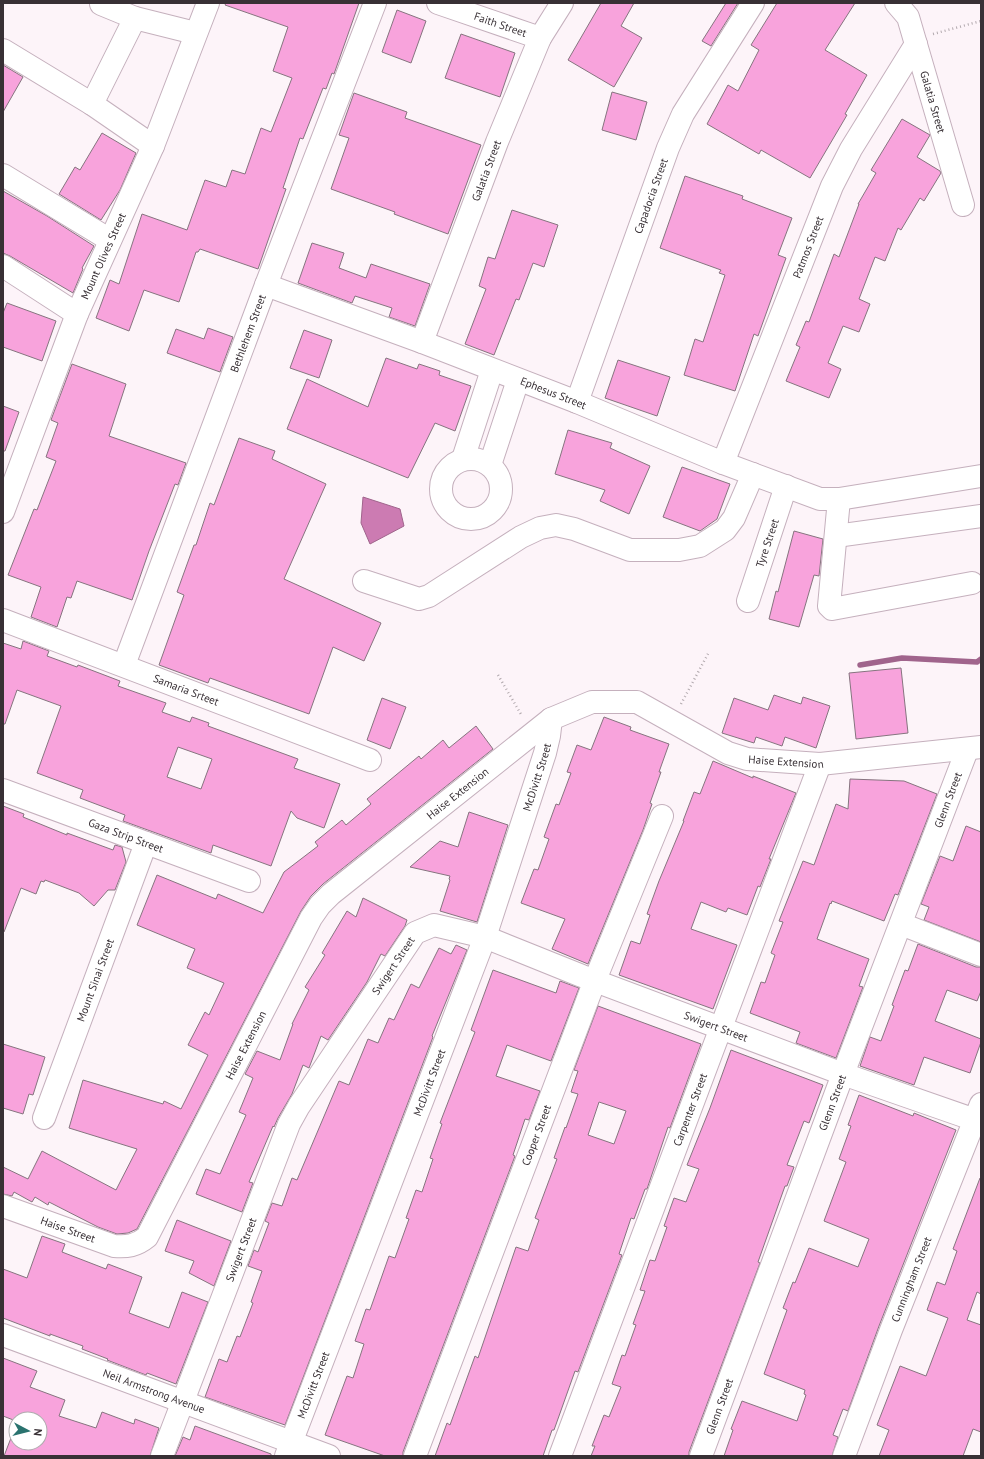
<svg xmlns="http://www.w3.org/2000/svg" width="984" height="1459" font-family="'PT Sans',sans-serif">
<rect width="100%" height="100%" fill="#fdf4f9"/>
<polygon fill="#cc7bb2" stroke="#a0648c" points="363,497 400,509 404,526 370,544 361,523"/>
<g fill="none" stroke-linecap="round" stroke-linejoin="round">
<polyline stroke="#a0648c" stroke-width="5.5" points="860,665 902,658 977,662 981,659"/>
</g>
<g fill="#f8a3dc" stroke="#86747f" fill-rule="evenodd">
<polygon points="226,3 359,3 334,74 332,73 326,89 323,88 303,139 300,138 283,188 286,189 258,269 200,249 198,252 196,252 179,302 144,290 129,331 96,318 110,280 119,284 142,214 187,230 205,180 226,187 232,170 245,174 261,128 271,132 292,78 273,71 288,27 225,5"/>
<polygon points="601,3 634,3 621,26 642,38 614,87 568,60"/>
<polygon points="726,3 738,3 711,46 702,41"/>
<polygon points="777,3 855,3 825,50 867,75 845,114 847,115 810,178 761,150 759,154 707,124 728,85 738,91 759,50 751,45"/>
<polygon points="397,10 426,21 411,63 382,52"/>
<polygon points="461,34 515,53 500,97 445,78"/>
<polygon points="3,65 23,77 3,112"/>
<polygon points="612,92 647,102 636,140 602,130"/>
<polygon points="354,93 407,112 405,118 481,145 448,234 394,214 395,212 331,189 349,138 339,135"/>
<polygon points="902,119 930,135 917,157 940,171 941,173 924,201 920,198 901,230 898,228 885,261 875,257 859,299 870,304 859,332 843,326 828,363 841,369 829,398 786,381 800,347 796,345 806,321 809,322 834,254 839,257 859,204 858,204 876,173 871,170"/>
<polygon points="102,133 136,153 120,190 101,220 59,194 75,167 80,170"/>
<polygon points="685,176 743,196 742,199 792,218 778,255 786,258 758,336 754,334 735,391 684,375 695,339 703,342 725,275 719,273 721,270 660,248"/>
<polygon points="3,191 47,216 94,246 82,268 83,269 73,293 10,256 3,253"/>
<polygon points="512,210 558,225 544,267 533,263 519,300 516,299 494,355 465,344 486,289 479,286 488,257 495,259"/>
<polygon points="312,243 344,253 339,268 366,278 371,264 430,284 415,326 389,317 392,308 355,296 352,303 298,283"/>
<polygon points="7,303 56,321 42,361 3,347 3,313"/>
<polygon points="208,328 233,337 220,372 167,353 176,329 204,339"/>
<polygon points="304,330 332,340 319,378 290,368"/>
<polygon points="386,358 417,369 419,364 440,371 439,375 471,386 455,431 435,423 408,478 287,429 307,379 368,407"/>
<polygon points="618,360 670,377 657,416 605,398"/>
<polygon points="72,364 126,384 109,436 186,463 178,485 175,484 149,551 132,600 77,581 71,598 67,597 57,627 31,617 41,587 8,575 34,509 37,510 56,461 46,457 58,423 51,420"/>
<polygon points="3,406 19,412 5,451 3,451"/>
<polygon points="568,430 612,443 610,448 650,466 629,514 600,501 605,490 555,474"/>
<polygon points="239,438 275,451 272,459 326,484 284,579 381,623 364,661 333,647 309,714 210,678 208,683 159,665 184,595 177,592 194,545 196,545 210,503 214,505"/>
<polygon points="682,467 730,484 717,519 700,531 663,517"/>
<polygon points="794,531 823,539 819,576 814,575 799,627 769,619 776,591 778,592"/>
<path d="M 23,641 L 49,651 L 47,656 L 77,667 L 78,665 L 120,681 L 118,686 L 166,703 L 162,712 L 190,722 L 192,717 L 209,723 L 208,726 L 298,759 L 294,768 L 340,784 L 324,828 L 297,818 L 291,811 L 271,866 L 213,845 L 211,853 L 123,821 L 125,815 L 80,798 L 83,790 L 37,773 L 61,706 L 17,690 L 5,724 L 3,724 L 3,643 L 21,649 ZM 178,747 L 212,759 L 201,789 L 167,777 Z"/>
<polygon points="901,668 908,733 856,739 849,673"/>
<polygon points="774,695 801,704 803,697 830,706 816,748 785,737 782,746 756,737 754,743 722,733 734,698 768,710"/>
<polygon points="382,698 406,707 390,749 367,740"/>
<polygon points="604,717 631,727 630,730 669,744 659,772 661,772 650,803 652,804 643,830 588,964 552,949 565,919 521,903 534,869 538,870 549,839 544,837 556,804 559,805 571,773 567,772 577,745 591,750"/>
<polygon points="476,726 493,749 323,884 311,896 301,911 137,1229 128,1233 117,1234 98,1227 49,1202 48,1205 35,1197 32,1202 14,1192 12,1196 3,1194 3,1167 28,1179 42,1151 116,1190 137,1149 69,1128 83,1080 163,1104 164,1101 181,1109 208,1055 188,1045 205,1012 209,1015 224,983 187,968 195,949 137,925 157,875 216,899 218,894 263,913 284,872 318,846 315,842 342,820 346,825 371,804 367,799 419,756 421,759 443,740 449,748"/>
<polygon points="713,761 753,778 753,776 796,793 769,859 771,859 760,887 758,886 747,915 728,908 726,912 701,902 691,929 737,945 713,1009 619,975 631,941 640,944 650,915 647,914 659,881 684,821 683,821 694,792 700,794"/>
<polygon points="850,779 904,781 937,794 898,895 895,894 884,921 832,901 831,904 830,903 817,939 869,959 859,986 863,987 836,1058 796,1043 800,1032 750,1013 761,982 765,983 775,955 771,953 783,922 779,921 803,861 814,865 836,804 848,809"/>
<polygon points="3,806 24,814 23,817 67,835 67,833 113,850 115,845 122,847 126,862 115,890 108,890 94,906 79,893 45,880 44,882 41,881 36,894 21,888 4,932 3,931"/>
<polygon points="469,812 508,825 477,922 440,911 450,880 449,879 450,876 410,867 440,841 458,847"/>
<polygon points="966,826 981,832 981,942 924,920 929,907 921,904 940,856 953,861"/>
<polygon points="363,898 407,920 405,926 385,956 381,954 367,982 328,1040 321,1036 309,1068 303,1065 292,1094 278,1118 274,1127 273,1126 249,1182 253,1183 242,1212 196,1194 206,1169 220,1174 246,1115 239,1112 253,1078 245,1074 257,1051 280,1060 293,1024 292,1024 309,990 305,987 325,955 322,953 347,911 356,917"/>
<polygon points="918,944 976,967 981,967 981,991 977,1001 947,990 935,1021 981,1039 981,1042 970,1073 924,1057 914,1085 860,1066 870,1037 881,1041 894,1006 892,1005 905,970 908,971"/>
<polygon points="456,945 467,950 432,1036 433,1037 285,1425 205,1397 219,1359 227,1362 237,1336 240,1337 253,1303 251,1302 262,1271 248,1266 254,1250 258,1252 269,1223 265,1221 272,1203 282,1206 292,1178 297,1180 339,1081 349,1085 368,1039 378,1043 389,1018 394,1020 411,984 419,988 439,948 451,954"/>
<polygon points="493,970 556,993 560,981 579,988 551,1061 507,1045 496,1076 540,1091 529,1120 525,1119 513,1155 515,1156 403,1452 403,1456 385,1456 325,1435 347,1376 353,1378 364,1344 355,1341 366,1309 370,1310 389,1256 395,1258 409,1219 406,1218 416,1190 422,1192 433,1159 430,1158 442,1124 440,1123 475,1032 471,1030"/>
<path d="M 598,1006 L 701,1044 L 670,1128 L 668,1127 L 647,1189 L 645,1189 L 634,1219 L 631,1218 L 619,1254 L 622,1255 L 578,1372 L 575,1371 L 554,1430 L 552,1430 L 543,1456 L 435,1456 L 447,1423 L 450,1425 L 475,1356 L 478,1358 L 516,1247 L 528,1251 L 539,1220 L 535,1218 L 557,1159 L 554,1158 L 565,1127 L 566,1128 L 578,1094 L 571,1092 L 578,1071 L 574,1070 ZM 599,1102 L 626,1111 L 614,1144 L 588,1135 Z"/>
<polygon points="3,1044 45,1057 33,1095 29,1094 23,1114 3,1108"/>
<polygon points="731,1050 823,1085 809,1123 804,1121 787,1165 794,1167 787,1186 785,1186 758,1262 760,1263 689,1452 689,1456 591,1456 595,1446 592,1446 604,1415 609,1417 621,1387 612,1384 622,1355 625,1356 636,1325 633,1324 645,1291 640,1290 650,1260 655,1261 667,1227 664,1226 674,1198 686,1202 699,1169 687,1165 710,1108"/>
<polygon points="859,1095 913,1116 914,1113 956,1130 879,1326 848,1411 843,1409 833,1435 838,1437 832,1456 724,1456 733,1430 731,1429 742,1401 797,1421 806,1395 804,1394 805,1390 764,1374 787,1310 783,1308 793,1282 795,1283 809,1248 858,1267 869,1239 824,1221 846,1162 839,1159 851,1126 848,1125"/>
<polygon points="980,1178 981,1178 981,1294 977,1292 967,1320 981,1325 981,1432 973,1429 963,1456 879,1456 889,1430 877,1425 900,1366 926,1376 948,1318 927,1310 937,1282 945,1285 957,1251 953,1249"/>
<polygon points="177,1220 231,1241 214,1286 189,1273 194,1261 165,1251"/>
<polygon points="42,1236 65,1244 62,1252 106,1269 108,1264 142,1277 129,1313 169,1328 182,1292 208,1302 176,1384 147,1373 146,1375 107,1360 108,1359 82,1349 83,1346 50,1334 50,1336 3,1318 3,1269 27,1278"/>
<polygon points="3,1358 37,1371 30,1387 65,1400 59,1416 96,1428 102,1412 134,1424 135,1419 159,1428 150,1456 4,1456 16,1425 16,1443 40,1443 40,1419 16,1419 16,1421 3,1416"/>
<polygon points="195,1426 271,1454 271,1456 175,1456 183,1437 190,1440"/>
</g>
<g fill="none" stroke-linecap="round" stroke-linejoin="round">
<g stroke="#c5b0bd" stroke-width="24">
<g id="minor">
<path id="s1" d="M 438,3 L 540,38"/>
<path id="s2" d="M 896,3 L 908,17 L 963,205"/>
<polyline points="101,4 135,18 195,33"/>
<polyline points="3,50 92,104 153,146"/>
<polyline points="92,104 135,18"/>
<polyline points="3,175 110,240"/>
<polyline points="3,266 77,314"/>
<path id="s3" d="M 266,285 L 422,342 L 577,402 L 723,463 L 820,499 L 839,499 L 981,476"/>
<path id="s4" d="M 422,342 L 497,142 L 540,38 L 562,3"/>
<path id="s5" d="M 577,402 L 668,148 L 683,114 L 753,3"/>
<polyline points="463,459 492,370"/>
<circle cx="471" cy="489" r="30"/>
<path id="s6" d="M 723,463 L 832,186 L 851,149 L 916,44"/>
<polyline points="490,465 518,380"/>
<polyline points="839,499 829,606 832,609 972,583"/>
<path id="s7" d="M 3,512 L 77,314 L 153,146 L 208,3"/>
<polyline points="836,536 981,516"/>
<polyline points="364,581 419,599 429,596 521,537 540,528 556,525 574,529 630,550 679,550 700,546 725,530 734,518 753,474"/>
<path id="s8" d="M 748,601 L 786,486"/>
<path id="s9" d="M 3,620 L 370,760"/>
<path id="s10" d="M 124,665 L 266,285 L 375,3"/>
<path id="s11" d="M 3,790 L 249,881"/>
<polyline points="901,924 981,955"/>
<path id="s12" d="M 44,1118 L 146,843"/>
<path id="s13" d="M 3,1206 L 114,1246 C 127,1247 136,1246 147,1237 L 311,918 L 320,905 L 331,894 L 551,719 L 592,702 L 637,702 L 728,753 L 747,759 L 820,764 L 981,747"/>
<path id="s14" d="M 3,1335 L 329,1456"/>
<path id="s15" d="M 162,1456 L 289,1124 L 299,1106 L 415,933 L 434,925 L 485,937 L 582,976 L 843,1074 L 981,1122"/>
<path id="s16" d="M 286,1456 L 485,937 L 545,753 L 549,736 L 551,719"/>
<path id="s17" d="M 415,1456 L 595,980 L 662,816"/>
<path id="s18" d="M 560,1456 L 820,764"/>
<path id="s19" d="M 701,1456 L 843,1074 L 967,750"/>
<path id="s20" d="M 844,1456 L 891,1330 L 981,1104"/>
</g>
</g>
<g stroke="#b2a9ae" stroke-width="2.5" stroke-dasharray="1 3" stroke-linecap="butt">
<polyline points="933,34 981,21"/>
<polyline points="498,675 522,716"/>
<polyline points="681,704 709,652"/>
</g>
<use href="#minor" stroke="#fff" stroke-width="22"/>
</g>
<g text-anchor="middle" stroke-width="4" stroke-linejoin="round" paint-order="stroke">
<g font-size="11" fill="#383035" stroke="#fff">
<text dy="4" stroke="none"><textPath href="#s1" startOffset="66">Faith Street</textPath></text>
<text dy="4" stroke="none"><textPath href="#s2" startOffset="107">Galatia Street</textPath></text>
<text dy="4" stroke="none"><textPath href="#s4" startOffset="183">Galatia Street</textPath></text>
<text dy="4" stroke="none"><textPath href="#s5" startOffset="219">Capadocia Street</textPath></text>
<text dy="4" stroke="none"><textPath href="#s6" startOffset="232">Patmos Street</textPath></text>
<text dy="4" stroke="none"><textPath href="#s7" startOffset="275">Mount Olives Street</textPath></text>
<text dy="4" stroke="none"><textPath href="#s10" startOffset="354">Bethlehem Street</textPath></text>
<text dy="4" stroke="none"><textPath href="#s3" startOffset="307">Ephesus Street</textPath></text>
<text dy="4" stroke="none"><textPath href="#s8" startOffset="61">Tyre Street</textPath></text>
<text dy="4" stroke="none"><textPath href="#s9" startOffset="196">Samaria Srteet</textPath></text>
<text dy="4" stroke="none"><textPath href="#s13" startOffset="1077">Haise Extension</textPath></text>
<text dy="4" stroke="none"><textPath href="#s16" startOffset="724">McDivitt Street</textPath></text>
<text dy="4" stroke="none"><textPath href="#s13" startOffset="705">Haise Extension</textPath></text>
<text dy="4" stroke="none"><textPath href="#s19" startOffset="701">Glenn Street</textPath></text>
<text dy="4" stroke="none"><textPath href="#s11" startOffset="131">Gaza Strip Street</textPath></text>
<text dy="4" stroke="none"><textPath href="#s15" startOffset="545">Swigert Street</textPath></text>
<text dy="4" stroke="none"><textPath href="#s12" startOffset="147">Mount Sinai Street</textPath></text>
<text dy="4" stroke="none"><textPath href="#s15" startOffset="905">Swigert Street</textPath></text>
<text dy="4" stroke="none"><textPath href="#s13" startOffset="369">Haise Extension</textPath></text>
<text dy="4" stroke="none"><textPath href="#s16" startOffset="400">McDivitt Street</textPath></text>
<text dy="4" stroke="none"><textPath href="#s19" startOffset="377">Glenn Street</textPath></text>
<text dy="4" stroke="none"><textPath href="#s18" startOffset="370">Carpenter Street</textPath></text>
<text dy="4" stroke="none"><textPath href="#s17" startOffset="343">Cooper Street</textPath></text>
<text dy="4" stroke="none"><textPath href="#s13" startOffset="69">Haise Street</textPath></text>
<text dy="4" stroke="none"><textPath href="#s15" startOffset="221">Swigert Street</textPath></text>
<text dy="4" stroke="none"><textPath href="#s20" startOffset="189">Cunningham Street</textPath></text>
<text dy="4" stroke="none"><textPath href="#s16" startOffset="76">McDivitt Street</textPath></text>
<text dy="4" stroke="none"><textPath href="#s14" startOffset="161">Neil Armstrong Avenue</textPath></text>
<text dy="4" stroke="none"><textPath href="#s19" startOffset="53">Glenn Street</textPath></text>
</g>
</g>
<rect width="984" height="1459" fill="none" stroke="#383035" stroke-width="8"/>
<g transform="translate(28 1431) rotate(97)"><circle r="19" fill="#ffffff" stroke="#afacae"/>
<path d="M0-3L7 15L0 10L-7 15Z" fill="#2a736f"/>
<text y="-6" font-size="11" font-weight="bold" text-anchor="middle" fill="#383035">N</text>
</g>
</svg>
